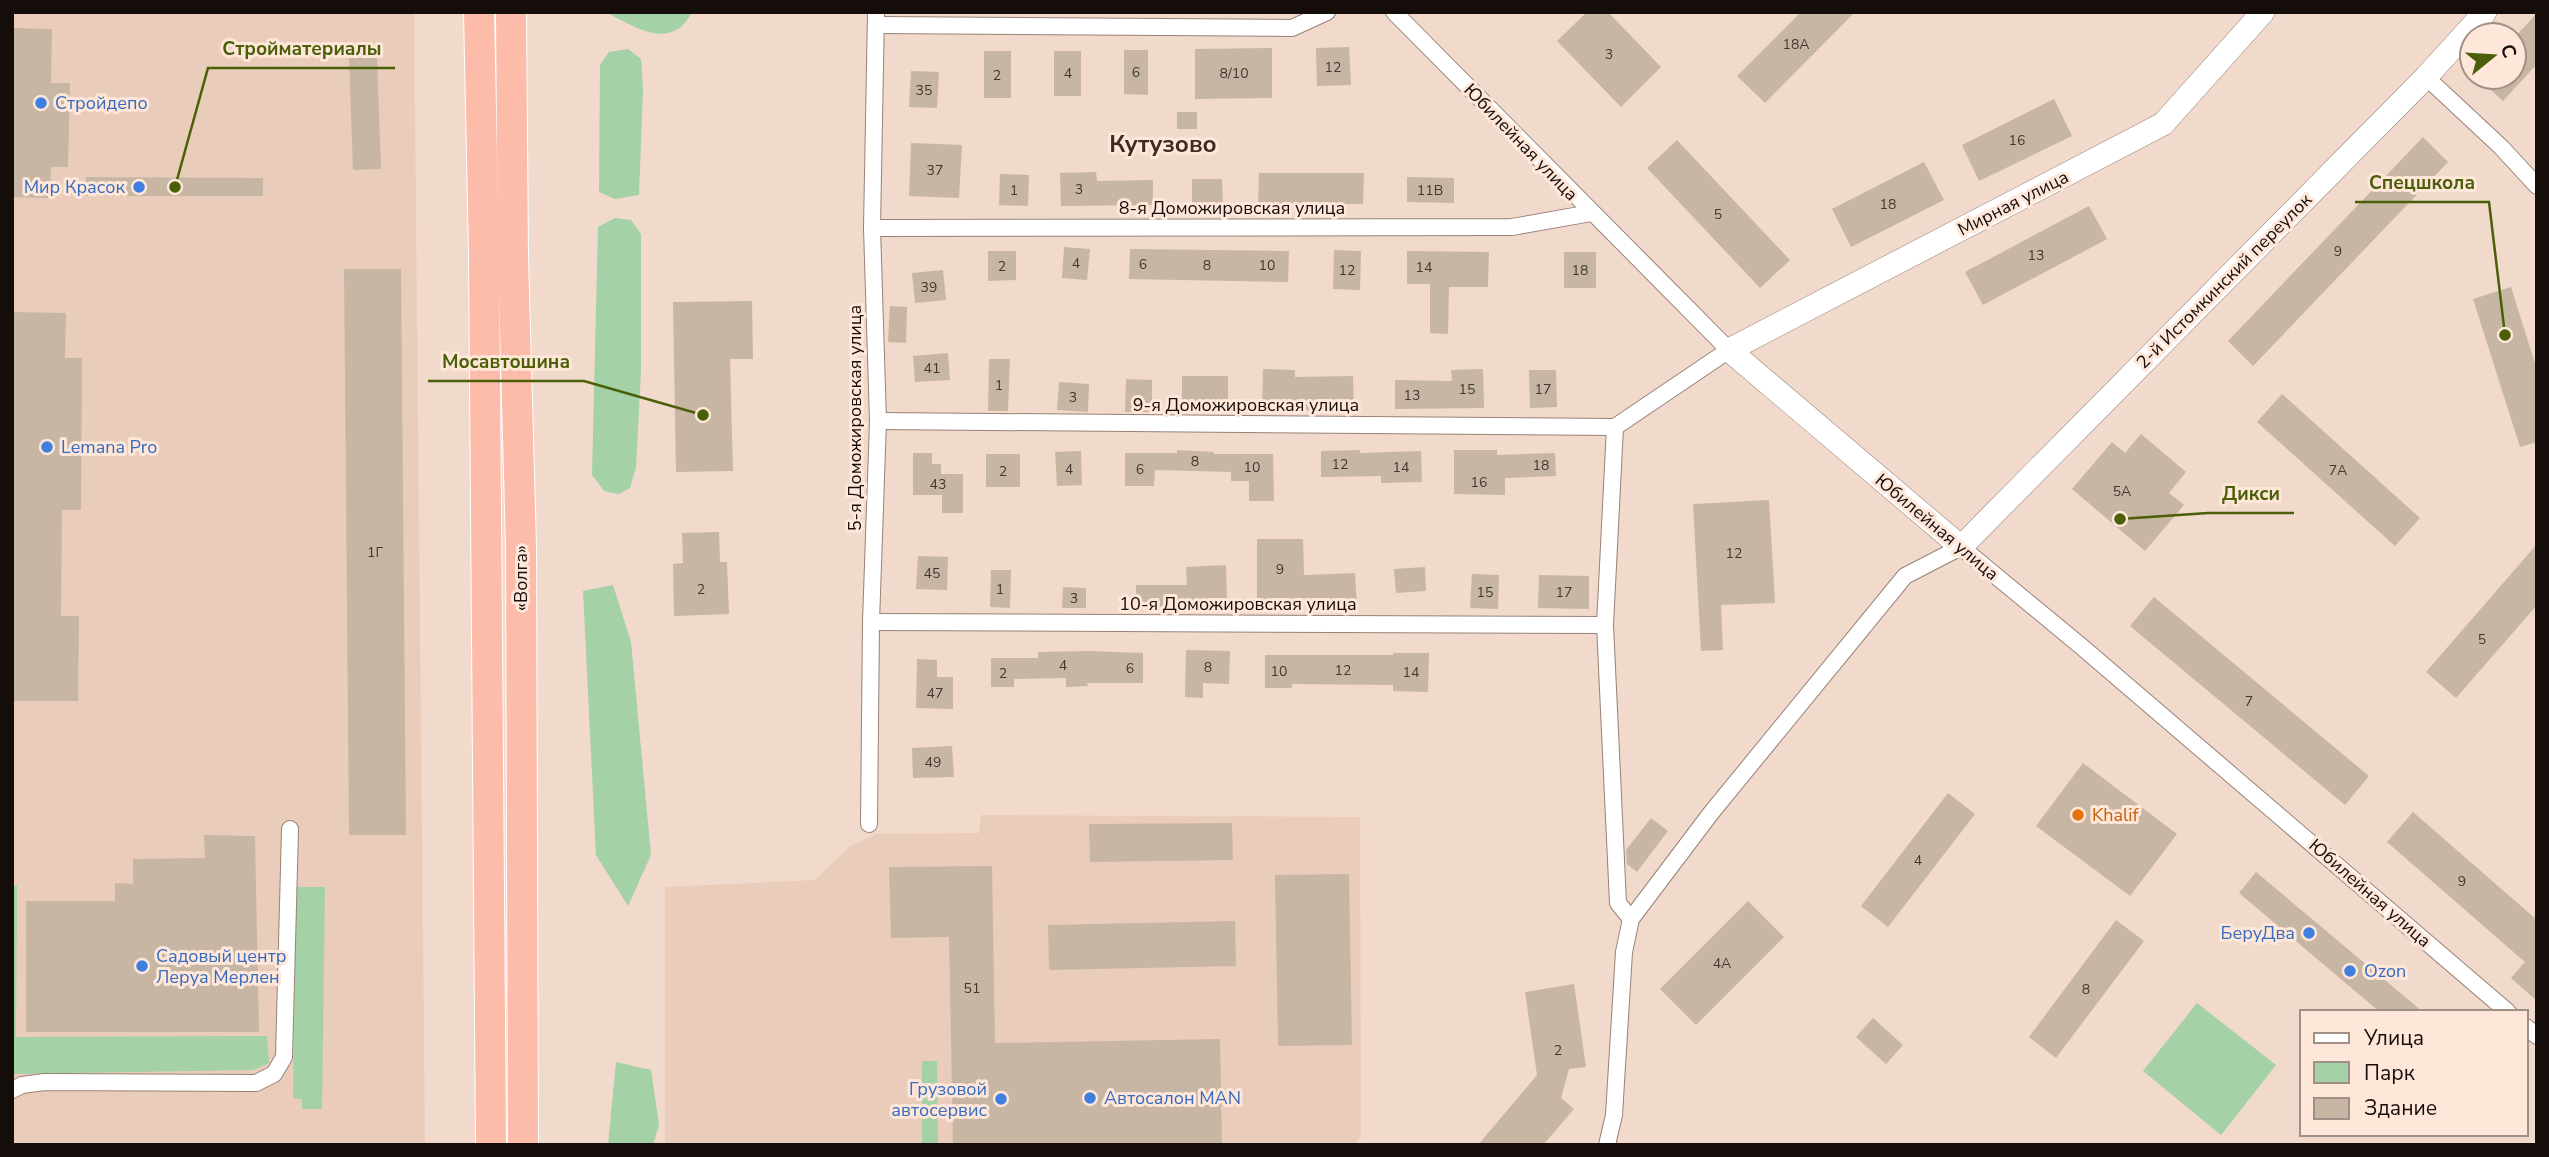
<svg xmlns="http://www.w3.org/2000/svg" width="2549" height="1157" font-family="'Nunito Sans',sans-serif">
<rect width="100%" height="100%" fill="#f1d9cc"/>
<g fill="#eaccba">
<polygon points="12,12 414,12 425,1145 12,1145"/>
<polygon points="981,815 1360,817 1361,1137 1353,1145 665,1145 665,887 815,880 850,846 877,834 979,833"/>
</g>
<g fill="#a4d1a6">
<path d="M 605,12 L 692,12 C 671,53 634,26 605,12 Z"/>
<polygon points="628,49 641,59 643,89 639,195 615,199 599,192 600,65 609,52"/>
<polygon points="615,218 631,220 641,234 641,371 636,467 630,488 619,494 604,491 592,475 598,227"/>
<polygon points="613,585 631,642 651,855 628,906 596,855 583,591"/>
<polygon points="12,886 17,886 16,1037 267,1036 269,1063 253,1070 12,1074"/>
<polygon points="296,887 325,887 322,1109 302,1109 302,1099 293,1098"/>
<polygon points="2197,1003 2276,1065 2221,1135 2143,1071"/>
<polygon points="922,1061 937,1061 938,1145 922,1145"/>
<polygon points="616,1062 651,1070 659,1125 653,1145 608,1145"/>
</g>
<g fill="#c7b6a4">
<polygon points="1587,12 1608,12 1661,67 1621,107 1557,41"/>
<polygon points="1801,12 1855,12 1765,103 1737,76"/>
<polygon points="2537,13 2537,64 2503,101 2477,77 2514,77 2514,38"/>
<polygon points="12,28 52,29 51,83 70,83 68,167 51,167 50,198 12,197"/>
<polygon points="1349,47 1351,85 1317,86 1316,48"/>
<polygon points="1272,48 1272,98 1195,99 1195,49"/>
<polygon points="1124,50 1148,50 1148,95 1124,94"/>
<rect x="984" y="51" width="27" height="47"/>
<rect x="1054" y="51" width="27" height="45"/>
<polygon points="377,57 381,169 353,170 349,58"/>
<polygon points="911,71 939,72 937,108 909,107"/>
<polygon points="2054,99 2072,136 1979,181 1962,145"/>
<rect x="1177" y="112" width="20" height="17"/>
<polygon points="2423,137 2448,162 2253,366 2228,341"/>
<polygon points="1677,140 1790,260 1760,288 1647,168"/>
<polygon points="911,143 962,145 959,198 909,196"/>
<polygon points="1924,162 1944,200 1851,247 1832,209"/>
<polygon points="1096,172 1097,181 1153,180 1153,205 1061,206 1060,173"/>
<polygon points="1259,173 1364,173 1363,204 1258,204"/>
<polygon points="1000,174 1029,175 1028,206 999,205"/>
<polygon points="86,177 263,178 263,196 86,196"/>
<polygon points="1407,177 1454,178 1454,203 1407,202"/>
<polygon points="1192,179 1222,179 1223,205 1192,205"/>
<polygon points="2089,206 2107,239 1983,305 1965,272"/>
<polygon points="1064,247 1090,249 1087,280 1062,278"/>
<polygon points="1130,249 1289,251 1288,282 1129,279"/>
<polygon points="1334,250 1361,251 1360,290 1333,289"/>
<polygon points="988,251 1016,251 1016,280 988,281"/>
<polygon points="1407,251 1489,252 1488,287 1449,287 1448,334 1430,333 1430,284 1407,284"/>
<rect x="1564" y="252" width="32" height="36"/>
<polygon points="344,269 401,269 406,835 349,835"/>
<polygon points="943,270 946,300 915,303 912,273"/>
<polygon points="2511,287 2537,370 2537,442 2520,447 2473,299"/>
<polygon points="752,301 753,359 730,359 733,471 676,472 673,302"/>
<polygon points="890,306 907,307 906,343 888,342"/>
<polygon points="12,312 66,313 65,358 82,358 81,510 62,510 61,616 79,616 78,701 12,701"/>
<polygon points="948,353 950,380 915,382 913,356"/>
<polygon points="989,359 1010,359 1008,411 988,411"/>
<polygon points="1263,369 1295,370 1295,377 1353,376 1354,409 1262,411"/>
<polygon points="1483,369 1484,408 1395,409 1395,380 1452,381 1451,370"/>
<polygon points="1529,370 1556,370 1557,407 1530,408"/>
<rect x="1182" y="376" width="46" height="36"/>
<polygon points="1126,379 1152,380 1152,412 1125,412"/>
<polygon points="1059,382 1089,384 1088,412 1057,410"/>
<polygon points="2282,394 2420,518 2395,546 2257,422"/>
<polygon points="2141,434 2186,472 2169,493 2184,505 2145,551 2072,489 2112,442 2125,453"/>
<polygon points="1177,450 1214,452 1214,454 1273,454 1274,501 1249,501 1249,481 1231,481 1231,472 1155,470 1154,486 1125,486 1125,453 1177,453"/>
<polygon points="1360,450 1360,453 1421,451 1422,482 1381,483 1381,476 1321,477 1321,451"/>
<polygon points="1454,450 1497,450 1497,455 1555,453 1556,476 1505,478 1505,495 1454,494"/>
<polygon points="1081,451 1082,485 1057,486 1055,452"/>
<polygon points="913,453 932,453 932,464 941,464 941,474 963,474 963,513 942,513 942,495 913,495"/>
<rect x="986" y="454" width="34" height="33"/>
<polygon points="1769,500 1775,603 1721,605 1723,650 1701,651 1693,504"/>
<polygon points="719,532 720,562 727,562 729,614 674,616 673,564 683,563 682,533"/>
<polygon points="1257,539 1303,539 1304,575 1355,573 1357,607 1328,609 1328,598 1257,599"/>
<polygon points="2537,544 2537,605 2456,698 2426,672"/>
<polygon points="918,556 948,557 947,590 916,589"/>
<polygon points="1226,565 1227,602 1164,605 1164,608 1136,608 1136,585 1187,585 1186,567"/>
<polygon points="1425,567 1426,591 1396,593 1394,569"/>
<polygon points="991,570 1011,570 1010,608 990,607"/>
<polygon points="1472,574 1499,575 1498,609 1470,608"/>
<polygon points="1539,575 1589,576 1589,609 1538,608"/>
<polygon points="1063,587 1086,588 1086,608 1062,608"/>
<polygon points="2154,597 2369,776 2345,805 2130,626"/>
<polygon points="1186,650 1230,651 1229,684 1203,683 1203,698 1185,697"/>
<polygon points="1087,651 1143,653 1143,683 1087,683 1088,686 1066,687 1066,678 1014,679 1014,687 991,687 991,658 1038,658 1038,652"/>
<polygon points="1393,653 1429,653 1428,692 1393,691 1393,685 1292,684 1292,688 1265,688 1265,655 1393,655"/>
<polygon points="917,659 937,660 937,677 953,677 953,709 916,708"/>
<polygon points="952,746 954,777 913,778 912,748"/>
<polygon points="2083,763 2177,834 2130,896 2036,826"/>
<polygon points="1948,793 1975,814 1888,927 1861,906"/>
<polygon points="2413,812 2537,920 2537,1001 2511,978 2525,962 2387,842"/>
<polygon points="1651,818 1668,831 1637,872 1627,864 1626,850"/>
<polygon points="1232,823 1233,860 1090,862 1089,824"/>
<polygon points="204,835 255,836 259,1032 26,1032 26,901 115,901 115,883 133,884 133,859 205,858"/>
<polygon points="992,866 995,1043 1220,1039 1222,1145 953,1145 949,937 891,938 889,867"/>
<polygon points="2256,872 2423,1012 2380,1012 2239,893"/>
<polygon points="1349,874 1352,1045 1278,1046 1275,875"/>
<polygon points="1748,901 1784,937 1696,1025 1660,989"/>
<polygon points="2116,920 2144,941 2056,1058 2029,1037"/>
<polygon points="1235,921 1236,966 1049,970 1048,925"/>
<polygon points="1574,984 1586,1067 1569,1069 1561,1098 1574,1109 1543,1145 1478,1145 1537,1075 1525,992"/>
<polygon points="1873,1018 1903,1045 1886,1064 1856,1037"/>
</g>
<g fill="none" stroke-linecap="round" stroke-linejoin="round">
<g stroke="#978276" stroke-width="18">
<g id="street">
<polyline points="1394,12 1729,350 1615,427 1605,625 1618,903 1631,919"/>
<polyline points="877,25 1292,28 1327,12"/>
<polyline points="2426,77 2501,147 2537,186"/>
<polyline points="872,228 1512,227 1591,213"/>
<polyline points="878,421 1615,427"/>
<polyline points="871,622 1605,625"/>
<polyline points="869,824 871,622 878,421 872,228 876,12"/>
<polyline points="2526,1027 2537,1036"/>
<polyline points="12,1090 22,1085 44,1082 256,1083 274,1074 284,1057 290,829"/>
<polyline points="1607,1145 1614,1115 1624,952 1631,919 1711,813 1905,576 1961,547 2082,647 2508,1012"/>
</g>
</g>
<g stroke="#978276" stroke-width="24">
<polyline id="secondary" points="2263,12 2163,124 1729,350 1961,547 2426,77 2485,12"/>
</g>
<g stroke="#fff" stroke-width="32">
<g id="highway">
<polyline points="479,12 484,254 491,1145"/>
<polyline points="511,12 513,256 521,546 523,1145"/>
</g>
</g>
<use href="#street" stroke="#fff" stroke-width="16"/>
<use href="#secondary" stroke="#fff" stroke-width="23"/>
<use href="#highway" stroke="#fdbbaa" stroke-width="30"/>
</g>
<g fill="#3f7fe0" stroke="#fee6d9" stroke-width="2.5">
<circle cx="41" cy="103" r="7"/>
<circle cx="139" cy="187" r="7"/>
<circle cx="47" cy="447" r="7"/>
<circle cx="2309" cy="933" r="7"/>
<circle cx="142" cy="966" r="7"/>
<circle cx="2350" cy="971" r="7"/>
<circle cx="1090" cy="1098" r="7"/>
<circle cx="1001" cy="1099" r="7"/>
</g>
<circle fill="#e8710a" stroke="#fee6d9" stroke-width="2.5" cx="2078" cy="815" r="7"/>
<g text-anchor="middle" stroke-width="6" stroke-linejoin="round" paint-order="stroke">
<g font-size="14" fill="#423730">
<text x="1796" y="49">18А</text>
<text x="1609" y="59">3</text>
<text x="1333" y="72">12</text>
<text x="1136" y="77">6</text>
<text x="1068" y="78">4</text>
<text x="1234" y="78">8/10</text>
<text x="997" y="80">2</text>
<text x="924" y="95">35</text>
<text x="2017" y="145">16</text>
<text x="935" y="175">37</text>
<text x="1079" y="194">3</text>
<text x="1014" y="195">1</text>
<text x="1430" y="195">11В</text>
<text x="1888" y="209">18</text>
<text x="1718" y="219">5</text>
<text x="2338" y="256">9</text>
<text x="2036" y="260">13</text>
<text x="1076" y="268">4</text>
<text x="1143" y="269">6</text>
<text x="1207" y="270">8</text>
<text x="1267" y="270">10</text>
<text x="1002" y="271">2</text>
<text x="1424" y="272">14</text>
<text x="1347" y="275">12</text>
<text x="1580" y="275">18</text>
<text x="929" y="292">39</text>
<text x="932" y="373">41</text>
<text x="999" y="390">1</text>
<text x="1467" y="394">15</text>
<text x="1543" y="394">17</text>
<text x="1412" y="400">13</text>
<text x="1073" y="402">3</text>
<text x="1195" y="466">8</text>
<text x="1340" y="469">12</text>
<text x="1541" y="470">18</text>
<text x="1252" y="472">10</text>
<text x="1401" y="472">14</text>
<text x="1069" y="474">4</text>
<text x="1140" y="474">6</text>
<text x="2338" y="475">7А</text>
<text x="1003" y="476">2</text>
<text x="1479" y="487">16</text>
<text x="938" y="489">43</text>
<text x="2122" y="496">5А</text>
<text x="375" y="557">1Г</text>
<text x="1734" y="558">12</text>
<text x="1280" y="574">9</text>
<text x="932" y="578">45</text>
<text x="701" y="594">2</text>
<text x="1000" y="594">1</text>
<text x="1485" y="597">15</text>
<text x="1564" y="597">17</text>
<text x="1074" y="603">3</text>
<text x="2482" y="644">5</text>
<text x="1063" y="670">4</text>
<text x="1208" y="672">8</text>
<text x="1130" y="673">6</text>
<text x="1343" y="675">12</text>
<text x="1279" y="676">10</text>
<text x="1411" y="677">14</text>
<text x="1003" y="678">2</text>
<text x="935" y="698">47</text>
<text x="2249" y="706">7</text>
<text x="933" y="767">49</text>
<text x="1918" y="865">4</text>
<text x="2462" y="886">9</text>
<text x="1722" y="968">4А</text>
<text x="972" y="993">51</text>
<text x="2086" y="994">8</text>
<text x="1558" y="1055">2</text>
</g>
<g font-size="18" fill="#366cbe" stroke="#fee6d9" text-anchor="start">
<text x="55" y="109">Стройдепо</text>
<text x="125" y="193" text-anchor="end">Мир Красок</text>
<text x="61" y="453">Lemana Pro</text>
<text x="2295" y="939" text-anchor="end">БеруДва</text>
<text x="156" y="962">Садовый центр<tspan x="156" dy="21">Леруа Мерлен</tspan></text>
<text x="2364" y="977">Ozon</text>
<text x="987" y="1095" text-anchor="end">Грузовой<tspan x="987" dy="21">автосервис</tspan></text>
<text x="1104" y="1104">Автосалон MAN</text>
</g>
<g font-size="18" fill="#150d09" stroke="#fee6d9">
<text transform="translate(1521 142) rotate(46)" y="6">Юбилейная улица</text>
<text transform="translate(2013 203) rotate(-27)" y="6">Мирная улица</text>
<text x="1232" y="214">8-я Доможировская улица</text>
<text transform="translate(2224 281) rotate(-45)" y="6">2-й Истомкинский переулок</text>
<text x="1246" y="411">9-я Доможировская улица</text>
<text transform="translate(855 418) rotate(-90)" y="6">5-я Доможировская улица</text>
<text transform="translate(1937 527) rotate(40)" y="6">Юбилейная улица</text>
<text transform="translate(521 578) rotate(-90)" y="6">«Волга»</text>
<text x="1238" y="610">10-я Доможировская улица</text>
<text transform="translate(2370 893) rotate(41)" y="6">Юбилейная улица</text>
</g>
<g font-size="18" fill="#c56008" stroke="#fee6d9" text-anchor="start">
<text x="2092" y="821">Khalif</text>
</g>
<g font-size="24" font-weight="bold" fill="#3d2c21" stroke="#fee6d9">
<text x="1163" y="152">Кутузово</text>
</g>
</g>
<path fill="none" stroke="#4a5f07" stroke-width="2.5" d="M175 187L208 68H395M2505 335L2489 202H2355M703 415L584 381H428M2120 519L2208 513H2294"/>
<g fill="#4a5f07" stroke="#fee6d9" stroke-width="2.5">
<circle cx="175" cy="187" r="7"/>
<circle cx="2505" cy="335" r="7"/>
<circle cx="703" cy="415" r="7"/>
<circle cx="2120" cy="519" r="7"/>
</g>
<g font-size="19" text-anchor="middle" font-weight="bold" fill="#4a5f07" stroke="#fee6d9" stroke-width="6" stroke-linejoin="round" paint-order="stroke">
<text x="302" y="55">Стройматериалы</text>
<text x="2422" y="189">Спецшкола</text>
<text x="506" y="368">Мосавтошина</text>
<text x="2251" y="500">Дикси</text>
</g>
<rect width="2549" height="1157" fill="none" stroke="#150d09" stroke-width="28"/>
<rect x="2300" y="1010" width="228" height="126" fill="#fee6d9" stroke="#a18f86" stroke-width="2"/>
<rect x="2314" y="1033" width="35" height="10" fill="#ffffff" stroke="#a18f86" stroke-width="2"/>
<text x="2364" y="1045" font-size="21" fill="#150d09">Улица</text>
<rect x="2314" y="1062" width="35" height="21" fill="#a4d1a6" stroke="#a18f86" stroke-width="2"/>
<text x="2364" y="1080" font-size="21" fill="#150d09">Парк</text>
<rect x="2314" y="1098" width="35" height="21" fill="#c7b6a4" stroke="#a18f86" stroke-width="2"/>
<text x="2364" y="1115" font-size="21" fill="#150d09">Здание</text>
<g transform="translate(2493 56) rotate(72)"><circle r="33" fill="#fee6d9" stroke="#a18f86" stroke-width="2"/>
<path d="M0-5L12 26L0 18L-12 26Z" fill="#4a5f07"/>
<text y="-10" font-size="19" font-weight="bold" text-anchor="middle" fill="#150d09">С</text>
</g>
</svg>
